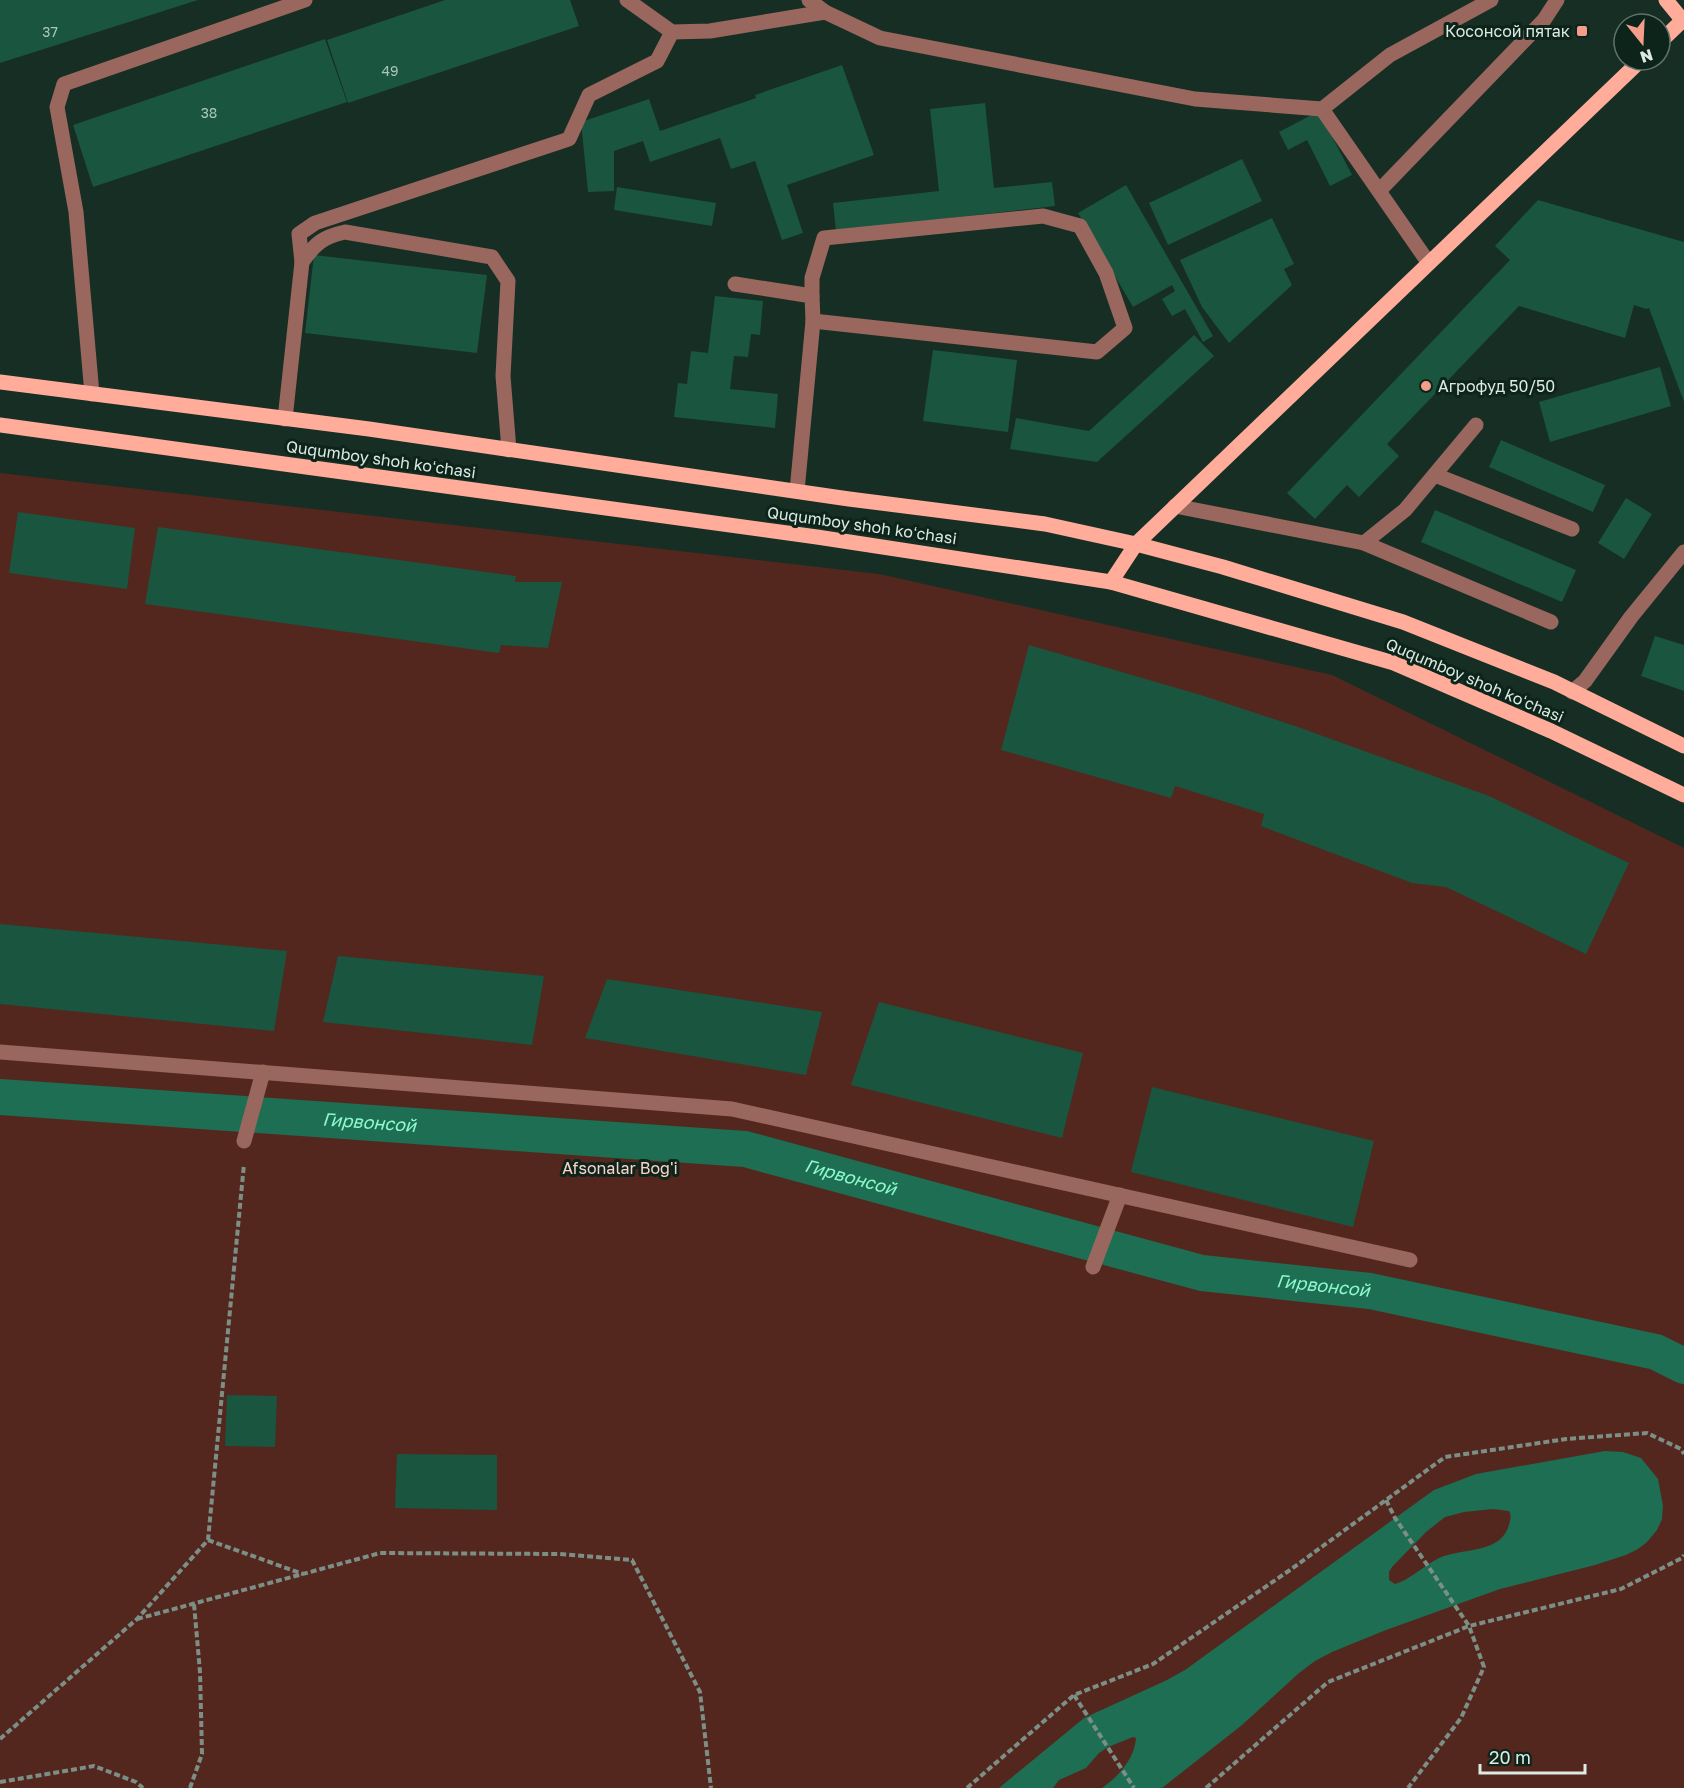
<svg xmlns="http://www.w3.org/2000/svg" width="1684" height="1788" font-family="'Golos Text',sans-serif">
<rect width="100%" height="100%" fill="#172e24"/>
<polygon fill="#54271e" points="0,473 879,574 1332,675 1684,848 1684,1788 0,1788"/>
<path fill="#1d6e52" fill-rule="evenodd" d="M 1605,1451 L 1623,1452 L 1641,1458 L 1658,1479 L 1663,1506 L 1662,1519 L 1657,1530 L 1647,1542 L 1638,1549 L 1626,1555 L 1595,1565 L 1500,1589 L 1386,1630 L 1332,1652 L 1315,1661 L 1299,1673 L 1242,1725 L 1162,1788 L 1102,1788 C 1118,1777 1135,1758 1136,1738 L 1133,1737 L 1108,1747 L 1099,1753 L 1086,1768 L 1059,1780 L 1053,1788 L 999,1788 L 1084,1718 L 1167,1680 L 1185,1670 L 1434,1490 L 1476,1474 ZM 1493,1509 L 1509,1511 C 1512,1517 1510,1521 1508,1528 C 1498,1554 1461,1548 1439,1558 C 1425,1565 1408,1581 1395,1584 L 1389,1580 L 1389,1572 L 1392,1567 L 1426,1532 L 1445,1517 L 1464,1512 Z"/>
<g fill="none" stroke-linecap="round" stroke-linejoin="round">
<path stroke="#1d6e52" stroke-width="36" id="s1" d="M 0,1097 L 745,1149 L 1202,1273 L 1370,1291 L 1656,1352 L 1684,1366"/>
</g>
<g fill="#19553f">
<polygon points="0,0 198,0 0,63"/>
<polygon points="445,0 570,0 579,26 348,103 327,40"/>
<polygon points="325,39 347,102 93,187 73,125"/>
<polygon points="842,65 874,155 787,185 803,233 782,240 755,161 731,169 720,138 650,162 643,141 614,151 614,191 588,192 581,122 649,99 660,131 756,98 755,95"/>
<polygon points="985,103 994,188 1052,182 1055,206 836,231 833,203 939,191 930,109"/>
<polygon points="1319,111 1352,175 1330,186 1307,140 1288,150 1279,132"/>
<polygon points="1242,159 1262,201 1168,245 1149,203"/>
<polygon points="1126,185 1213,336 1203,342 1185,309 1172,316 1162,299 1175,291 1172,285 1133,307 1078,213"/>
<polygon points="617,187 716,203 712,226 614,210"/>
<polygon points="1538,200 1684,242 1684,402 1649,308 1646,309 1634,305 1625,338 1519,306 1387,444 1399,456 1359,497 1347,485 1315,519 1287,493 1510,260 1495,246"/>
<polygon points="1272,218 1294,264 1284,269 1292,285 1229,343 1202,307 1180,260"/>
<polygon points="314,255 487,275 477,353 305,333"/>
<polygon points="715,296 763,301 760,335 751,334 748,357 734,356 730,389 778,394 775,428 674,417 678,383 687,384 691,351 708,353"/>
<polygon points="1194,335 1214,356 1097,462 1010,449 1016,418 1089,431"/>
<polygon points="933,350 1017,360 1008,432 923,421"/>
<polygon points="1660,367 1671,406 1550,442 1539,402"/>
<polygon points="1501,440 1605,485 1593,512 1489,467"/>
<polygon points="1626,498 1652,514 1624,559 1598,543"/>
<polygon points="1435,510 1576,570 1562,602 1421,542"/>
<polygon points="18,512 135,528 127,589 9,573"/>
<polygon points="158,527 516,576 515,582 562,582 548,648 501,645 499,653 145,604"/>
<polygon points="1655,636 1684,645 1684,691 1641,676"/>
<polygon points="1029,645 1204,696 1295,726 1489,796 1629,863 1586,954 1446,887 1412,883 1261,826 1264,814 1175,786 1171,798 1001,750"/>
<polygon points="0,924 287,951 274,1031 0,1004"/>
<polygon points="338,956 544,976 532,1045 323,1022"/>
<polygon points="607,979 822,1012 806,1075 585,1038"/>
<polygon points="879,1002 1083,1053 1062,1138 851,1085"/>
<polygon points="1152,1087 1374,1141 1353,1227 1131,1172"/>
<polygon points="227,1395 277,1396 275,1447 225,1446"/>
<polygon points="397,1454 497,1455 497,1510 395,1508"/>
</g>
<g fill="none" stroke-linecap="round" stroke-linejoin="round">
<g stroke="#7c8f86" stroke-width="4" stroke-dasharray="6 3" stroke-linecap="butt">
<polyline points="1386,1500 1395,1518 1469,1626 1484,1667 1461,1718 1408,1788"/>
<polyline points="208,1540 303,1574"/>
<polyline points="137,1619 380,1553 560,1554 632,1560 700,1692 711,1788"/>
<polyline points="1074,1695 1134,1788"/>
<polyline points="0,1739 137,1619 208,1540 244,1164"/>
<polyline points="0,1782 94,1766 136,1782 143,1788"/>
<polyline points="190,1788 202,1754 200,1672 194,1604"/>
<polyline points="967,1788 1074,1695 1153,1664 1290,1570 1445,1457 1566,1439 1647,1433 1681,1449 1684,1454"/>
<polyline points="1206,1788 1328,1682 1469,1626 1621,1589 1682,1558 1684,1555"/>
</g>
<g stroke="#99675d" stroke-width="15">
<polyline points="627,0 672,32 710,31 825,12"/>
<polyline points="809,0 825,12 880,38 1195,99 1322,109 1428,262"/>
<polyline points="1322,109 1390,55 1491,0"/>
<polyline points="1379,191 1544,20 1557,0"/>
<polyline points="302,262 299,234 315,223 569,139 589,95 657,61 672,32"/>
<polyline points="735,284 812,296 813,321 797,491"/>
<polyline points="812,296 812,278 824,238 1043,216 1080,226 1106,273 1125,328 1097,352 813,321"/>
<polyline points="92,394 76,212 57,107 64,84 305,0"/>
<path d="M 285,419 L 302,262 C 315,244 322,237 345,232 L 492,257 L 508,281 L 503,376 L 509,450"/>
<polyline points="1435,475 1572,529"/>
<polyline points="1175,506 1364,543 1551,622"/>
<polyline points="1364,543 1405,510 1476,425"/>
<polyline points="1572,692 1585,681 1631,617 1684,552"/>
<polyline points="0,1052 732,1109 1410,1260"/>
<polyline points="244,1141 263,1072"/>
<polyline points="1093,1267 1120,1195"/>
</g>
<g stroke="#ffac9a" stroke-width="15">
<polyline points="1666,0 1684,22"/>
<polyline points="1660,42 1684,19"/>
<polyline points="0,382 369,429 849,499 1045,524 1136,544 1223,567 1403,622 1554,682 1684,746"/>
<polyline points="0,425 817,537 1111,582 1394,663 1551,731 1684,795"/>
<polyline points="1111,582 1136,544 1641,60"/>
</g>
</g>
<g fill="#f49d8b" stroke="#0d241b" stroke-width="2">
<rect x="1576" y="25" width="12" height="12" rx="3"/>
<circle cx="1426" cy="386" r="6"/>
</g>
<g text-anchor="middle" stroke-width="6" stroke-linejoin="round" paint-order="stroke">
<g font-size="14" fill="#abc5ba">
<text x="50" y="37">37</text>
<text x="390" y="76">49</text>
<text x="209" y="118">38</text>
</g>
<g font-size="16" fill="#dceae3" stroke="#0d241b" text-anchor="end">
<text x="1570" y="37">Косонсой пятак</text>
<text x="1438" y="392" text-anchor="start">Агрофуд 50/50</text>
</g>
<g font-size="16" fill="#dceae3" stroke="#0d241b">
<text transform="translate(381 459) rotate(8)" y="6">Ququmboy shoh koʻchasi</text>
<text transform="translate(862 525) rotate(8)" y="6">Ququmboy shoh koʻchasi</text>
<text transform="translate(1475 680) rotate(23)" y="6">Ququmboy shoh koʻchasi</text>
</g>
<g font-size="16" fill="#fbd2c9" stroke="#0d241b">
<text x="620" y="1174">Afsonalar Bog'i</text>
</g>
<g font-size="18" font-style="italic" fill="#8df9cc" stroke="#0d241b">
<text dy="6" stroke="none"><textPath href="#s1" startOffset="370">Гирвонсой</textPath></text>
<text dy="6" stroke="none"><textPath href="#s1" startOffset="856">Гирвонсой</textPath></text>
<text dy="6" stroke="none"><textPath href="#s1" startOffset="1342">Гирвонсой</textPath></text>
</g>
</g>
<g transform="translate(1642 42) rotate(162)"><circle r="28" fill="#0d241b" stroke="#60736b" stroke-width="1.5"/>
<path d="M0-4.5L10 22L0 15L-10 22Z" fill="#f49d8b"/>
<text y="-9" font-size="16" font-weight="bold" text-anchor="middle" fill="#dceae3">N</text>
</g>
<path d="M1480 1764v9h105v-9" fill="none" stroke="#dceae3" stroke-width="3"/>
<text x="1489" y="1764" font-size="18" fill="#dceae3" stroke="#0d241b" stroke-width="4.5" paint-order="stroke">20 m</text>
</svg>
